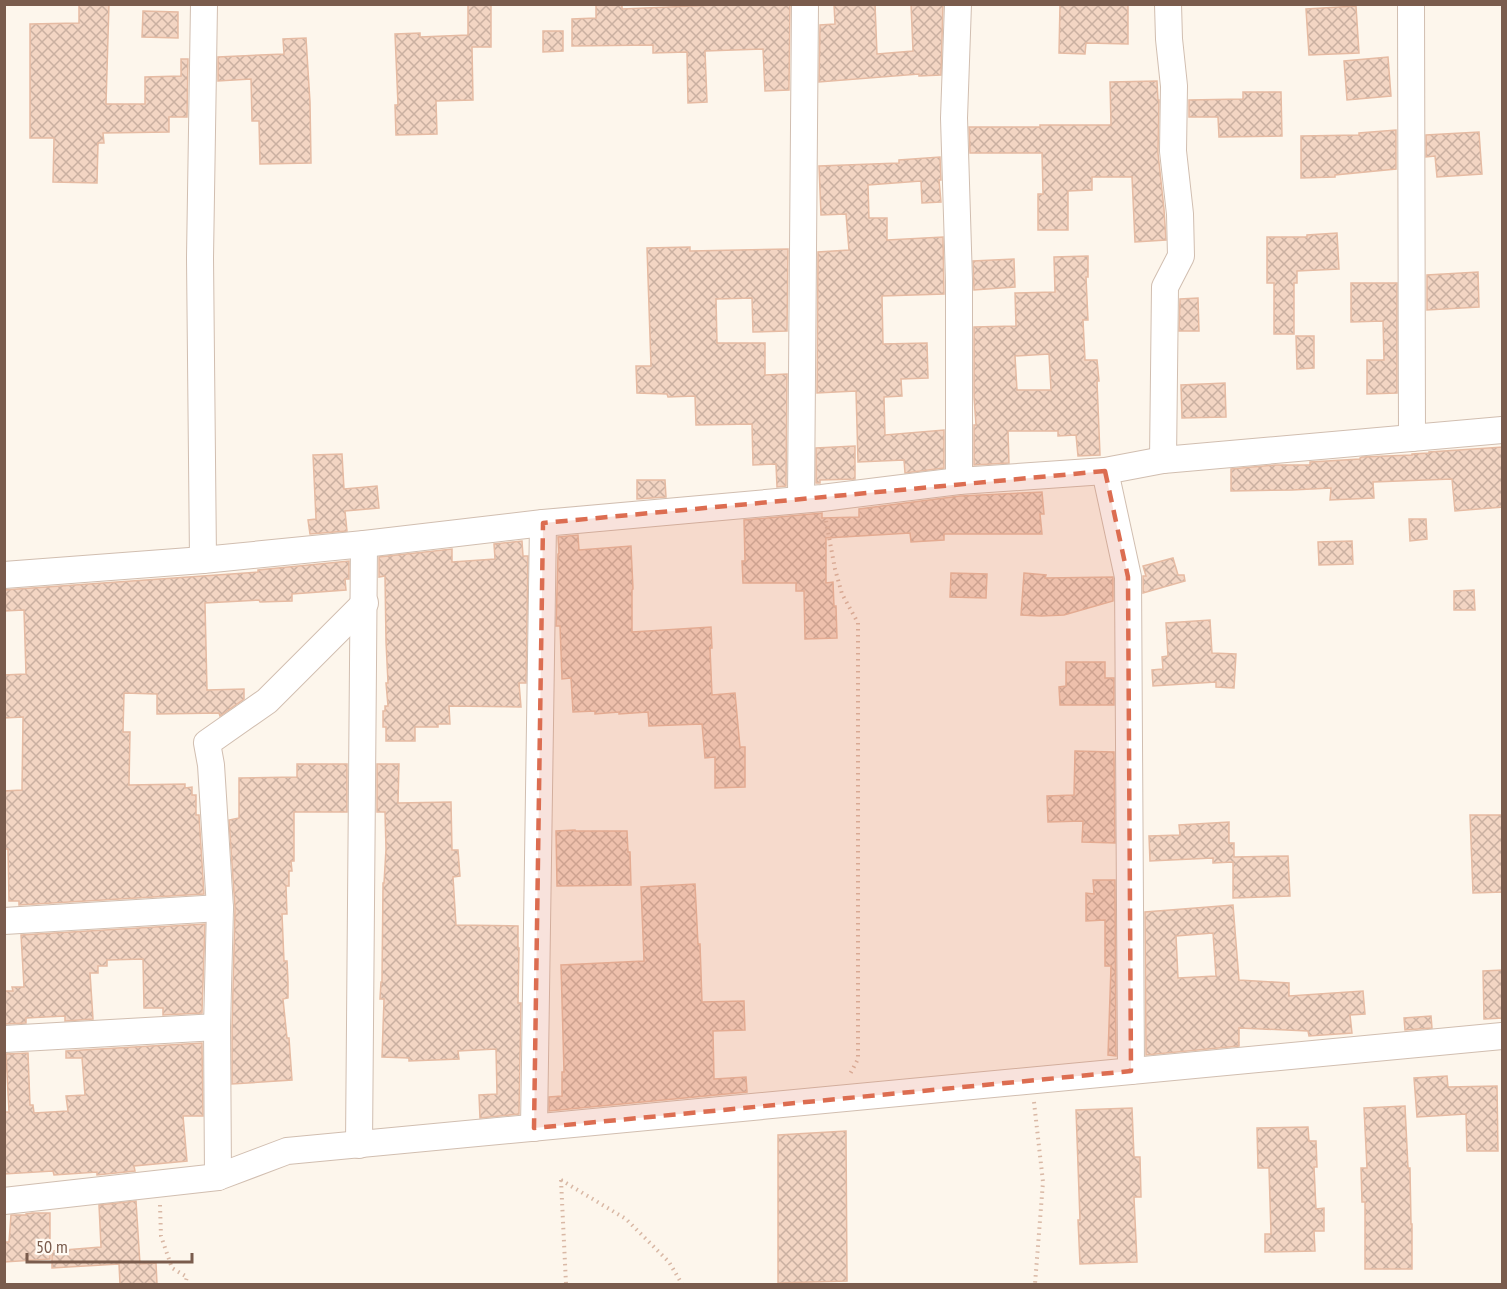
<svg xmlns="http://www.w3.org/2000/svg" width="1507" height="1289" font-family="'PT Sans Narrow',sans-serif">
<defs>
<pattern id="building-cross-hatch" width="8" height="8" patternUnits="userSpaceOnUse" patternTransform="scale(1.5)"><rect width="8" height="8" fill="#f3d5c3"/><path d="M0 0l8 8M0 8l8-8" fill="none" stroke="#cab0a1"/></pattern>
</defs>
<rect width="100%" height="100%" fill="#fdf6ec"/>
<g fill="url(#building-cross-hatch)" stroke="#e6bba3" stroke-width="1.5" fill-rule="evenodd">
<polygon points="79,4 109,4 106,104 145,104 145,77 181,76 181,59 188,59 187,117 169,117 169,132 103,133 104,143 98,143 97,183 53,182 54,138 30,138 30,24 79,23"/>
<polygon points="468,4 491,4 491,47 472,47 473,100 436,101 437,134 396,135 395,105 398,105 395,34 420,33 420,37 468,35"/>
<polygon points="596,4 622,4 622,9 739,4 790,4 789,90 765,91 763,49 705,51 707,102 688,103 687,52 653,53 653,45 572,46 572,19 596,18"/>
<polygon points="834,4 875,4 877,54 913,51 911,4 943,4 941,75 919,76 919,74 819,82 820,25 835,24"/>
<polygon points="1060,4 1128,4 1128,44 1086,43 1085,54 1059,53"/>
<polygon points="1356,6 1359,53 1309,55 1306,9"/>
<polygon points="143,11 178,12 178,38 142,37"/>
<polygon points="543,31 563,31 563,51 543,52"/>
<polygon points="306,38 310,102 311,163 260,164 259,121 252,121 251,79 218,81 218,57 284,54 283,39"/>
<polygon points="1388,57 1391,96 1347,100 1344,61"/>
<polygon points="1157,81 1158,100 1159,100 1158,153 1164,209 1166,240 1135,242 1132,177 1092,177 1092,190 1068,191 1068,230 1038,230 1038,194 1043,194 1042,153 970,153 969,127 1040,127 1040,125 1111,125 1110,82"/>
<polygon points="1243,92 1281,92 1282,136 1219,137 1218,117 1189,117 1189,100 1243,99"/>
<polygon points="1396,130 1396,169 1335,175 1335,177 1301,178 1301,136 1359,135 1359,133"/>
<polygon points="1479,132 1482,174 1437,177 1435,156 1426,157 1426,135"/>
<polygon points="940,157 941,180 939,180 941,202 922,203 921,181 868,185 869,218 887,218 887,240 943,237 944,294 882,296 883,344 927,343 928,378 901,379 902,396 884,397 885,435 944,430 944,468 905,473 904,460 858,462 856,391 817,393 818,252 849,250 846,214 821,215 819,166 899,163 899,160"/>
<polygon points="1337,233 1339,269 1297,271 1297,283 1294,283 1294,334 1274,334 1274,283 1267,283 1267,237 1307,237 1307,235"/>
<polygon points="690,247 690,251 788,249 787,331 753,332 752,298 716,299 717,343 765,343 765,375 787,374 786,486 777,487 776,464 753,465 752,424 696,425 695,396 668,397 667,394 637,393 636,366 651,366 647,248"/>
<path d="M 1088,256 L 1088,277 L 1086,277 L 1088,320 L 1083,320 L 1085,360 L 1097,360 L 1099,381 L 1097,381 L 1100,455 L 1078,456 L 1076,435 L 1058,436 L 1058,431 L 1008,431 L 1009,463 L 974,465 L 974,425 L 976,425 L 974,397 L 974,327 L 1016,326 L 1015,293 L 1055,292 L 1054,257 ZM 1049,354 L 1051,390 L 1017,390 L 1015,356 Z"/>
<polygon points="1014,259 1015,287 974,290 973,261"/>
<polygon points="1478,272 1479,307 1427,310 1427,275"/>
<polygon points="1351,283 1397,283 1397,393 1367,394 1367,360 1384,360 1383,321 1351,322"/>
<polygon points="1198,298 1199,331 1179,331 1180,299"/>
<polygon points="1296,336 1314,336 1314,368 1297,369"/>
<polygon points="1225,383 1226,417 1182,418 1181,385"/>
<polygon points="855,446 855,479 820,480 820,483 816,483 816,448"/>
<polygon points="1503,447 1503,507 1455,511 1452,479 1373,482 1374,498 1330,500 1331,488 1292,490 1231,491 1231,469 1275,465 1310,465 1310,462 1360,459 1360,458 1362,457 1412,455 1412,454 1429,453 1429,452"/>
<polygon points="342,454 344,489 377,486 379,508 345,511 347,531 310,534 308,520 316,519 313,455"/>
<polygon points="637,480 665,480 666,497 637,499"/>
<polygon points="1042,492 1044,514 1040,514 1042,534 944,534 944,540 911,542 910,533 826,538 826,583 833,582 834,606 836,606 837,638 805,639 804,591 796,591 796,583 743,583 742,561 745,561 744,520 822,513 822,518 859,517 859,509 960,496"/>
<polygon points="1409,519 1426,519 1427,539 1410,541"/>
<polygon points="578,535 579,550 631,546 633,589 632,590 632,632 711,627 712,648 710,648 712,695 735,693 740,747 745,747 745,787 715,788 715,757 705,758 702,724 649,726 648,712 619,714 619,712 595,714 595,711 573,712 571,678 562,679 560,626 556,626 558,554 559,553 558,537"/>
<polygon points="522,541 523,556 528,556 526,683 519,683 521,707 449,706 450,724 438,724 438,727 415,727 415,741 386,741 386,727 383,727 383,711 385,711 385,706 388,706 386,683 388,683 386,642 385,576 379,577 379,557 452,549 452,562 495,559 494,544"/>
<polygon points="1352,541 1353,564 1319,565 1318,542"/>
<polygon points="1173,558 1178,575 1184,575 1185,581 1143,593 1143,576 1146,576 1143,566"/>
<polygon points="349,561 349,579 345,579 346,590 292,594 292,601 260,602 259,600 205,603 207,690 244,689 244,699 220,716 219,713 157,714 157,694 124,693 123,732 130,732 129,785 185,784 185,788 192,787 192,795 196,795 196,815 199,815 204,894 19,905 19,901 9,901 8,849 4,849 4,791 22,790 23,717 4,718 4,675 26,674 24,610 4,611 4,590 258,572 258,570"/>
<polygon points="951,573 987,574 986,598 950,597"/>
<polygon points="1024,573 1046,575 1045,578 1113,577 1113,601 1064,615 1041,616 1021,615"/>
<polygon points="1474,590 1475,610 1454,610 1454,591"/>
<polygon points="1210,620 1212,653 1236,654 1234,688 1216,687 1216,682 1153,686 1152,670 1163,669 1162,657 1168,656 1166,623"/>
<polygon points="1066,662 1105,662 1105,678 1114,678 1114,705 1060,705 1059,687 1066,686"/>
<polygon points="1075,751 1114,752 1115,843 1082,842 1083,821 1048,822 1047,796 1074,795"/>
<polygon points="297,764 347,764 347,812 294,812 294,861 291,861 292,871 289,871 289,886 286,886 287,914 282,914 284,961 287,961 288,981 288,998 283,999 287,1038 289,1038 292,1080 232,1084 232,1027 235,908 229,820 239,818 239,778 297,777"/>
<polygon points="377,764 399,764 398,803 451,802 452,850 458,850 460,876 453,877 456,925 518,926 518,948 519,948 518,1003 521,1003 519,1114 480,1118 479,1095 497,1094 496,1049 458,1051 459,1059 409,1061 409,1058 382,1057 384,999 380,999 381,982 382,982 383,883 384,883 386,849 385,812 377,812"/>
<polygon points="1470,815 1503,815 1503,892 1473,893"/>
<polygon points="1229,822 1229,843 1234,843 1234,857 1288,856 1290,896 1233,898 1233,862 1213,863 1213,858 1150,861 1149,836 1180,835 1179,825"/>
<polygon points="575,830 575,831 627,831 628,852 630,852 631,885 557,886 556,831"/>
<polygon points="1093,880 1115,880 1116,1056 1108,1055 1111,966 1105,966 1105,920 1086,921 1086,893 1094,894"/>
<polygon points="695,884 698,944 700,944 702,1002 744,1001 745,1030 713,1031 714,1079 746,1077 747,1092 549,1111 549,1097 562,1096 562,1072 564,1072 561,965 644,961 641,887"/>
<path d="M 1233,905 L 1239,980 L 1289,983 L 1289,996 L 1363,991 L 1365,1014 L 1350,1015 L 1352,1033 L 1309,1036 L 1308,1031 L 1239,1028 L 1239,1046 L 1146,1055 L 1145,912 ZM 1213,933 L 1216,976 L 1178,978 L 1176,936 Z"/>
<polygon points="205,924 202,1013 163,1015 163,1008 144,1008 143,959 107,960 107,966 98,966 98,973 90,973 93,1019 65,1021 65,1016 26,1018 26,1023 5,1024 4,991 13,991 12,987 24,987 21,935"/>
<polygon points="1503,970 1503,1018 1484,1019 1483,971"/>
<polygon points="1431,1016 1432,1028 1405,1030 1404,1018"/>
<polygon points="202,1043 203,1116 183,1116 187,1161 134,1166 135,1171 97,1175 97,1172 54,1175 53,1171 4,1174 4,1112 9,1112 6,1054 28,1053 30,1105 33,1105 34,1113 68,1111 66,1096 85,1095 82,1058 66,1058 66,1051"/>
<polygon points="1447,1076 1448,1087 1497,1086 1498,1151 1467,1151 1466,1114 1417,1117 1414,1078"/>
<polygon points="1405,1106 1408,1168 1410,1168 1411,1224 1412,1224 1412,1269 1365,1269 1365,1202 1362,1202 1361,1168 1367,1168 1364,1108"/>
<polygon points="1132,1108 1134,1157 1140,1157 1141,1197 1134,1197 1137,1262 1080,1264 1078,1220 1080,1220 1076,1110"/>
<polygon points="1308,1127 1309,1141 1316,1141 1317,1167 1314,1167 1316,1209 1324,1208 1324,1231 1314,1231 1315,1251 1265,1252 1265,1234 1271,1234 1269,1168 1258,1168 1257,1128"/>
<polygon points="846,1131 847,1281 778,1283 778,1135"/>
<polygon points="136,1201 140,1264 156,1263 157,1284 120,1284 119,1264 52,1268 52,1251 101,1247 99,1205"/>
<polygon points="32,1213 50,1213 50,1259 4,1262 4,1242 9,1242 11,1215 26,1215 26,1214"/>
</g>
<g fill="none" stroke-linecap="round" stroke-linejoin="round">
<g stroke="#d1beb0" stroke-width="28">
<g id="minor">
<polyline points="958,4 954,118 959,281 959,481"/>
<polyline points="1411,4 1412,438"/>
<polyline points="1163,460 1165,287 1181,256 1180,214 1173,151 1174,86 1169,39 1168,4"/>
<polyline points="1105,471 1128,577 1131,1071"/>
<polyline points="801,499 805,4"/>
<polyline points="203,560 200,258 204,4"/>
<polyline points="4,575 203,560 364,544 543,523 822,498 959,481 1105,471 1163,460 1502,430"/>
<polyline points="4,921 220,908"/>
<polyline points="4,1039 217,1027"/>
<polyline points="534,1128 543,523"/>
<polyline points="359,1145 364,544"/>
<polyline points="218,1177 217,1027 220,908 211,765 207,743 267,701 365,603"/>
<polyline points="4,1201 218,1177 287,1151 1502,1036"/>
</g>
</g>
<g stroke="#d9b8a5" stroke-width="4" stroke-dasharray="1.5 4.5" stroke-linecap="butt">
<polyline points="826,521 835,569 842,594 858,623 858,1059 849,1076"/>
<polyline points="1034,1102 1043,1182 1035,1284"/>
<polyline points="561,1180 626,1219 669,1262 682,1284"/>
<polyline points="561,1180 566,1284"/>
<polyline points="160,1205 161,1236 172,1268 187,1277 185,1284"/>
</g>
<use href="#minor" stroke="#fff" stroke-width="26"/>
</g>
<path fill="#dc6d51" fill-opacity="0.2" stroke="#dc6d51" stroke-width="4.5" stroke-dasharray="12 8" stroke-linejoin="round" d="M 1105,471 L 1128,577 L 1131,1071 L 534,1128 L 543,523 Z"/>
<rect width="1507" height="1289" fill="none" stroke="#7a5c4d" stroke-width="12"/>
<path d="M27 1253v9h165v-9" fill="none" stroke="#7a5c4d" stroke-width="3"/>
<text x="36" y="1253" font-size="18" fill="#7a5c4d" stroke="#fffaf3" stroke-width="4.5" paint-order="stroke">50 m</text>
</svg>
